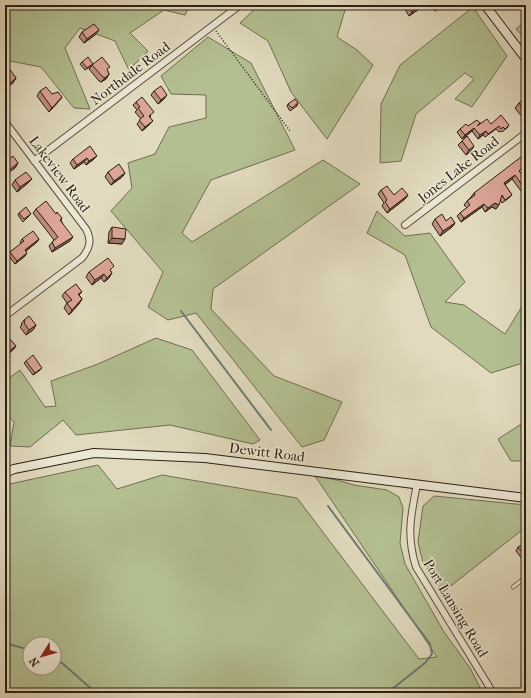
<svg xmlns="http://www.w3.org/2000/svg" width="531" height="698" font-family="'IM FELL French Canon',serif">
<rect width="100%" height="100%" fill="#e1dabe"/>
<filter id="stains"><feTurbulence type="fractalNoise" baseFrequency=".005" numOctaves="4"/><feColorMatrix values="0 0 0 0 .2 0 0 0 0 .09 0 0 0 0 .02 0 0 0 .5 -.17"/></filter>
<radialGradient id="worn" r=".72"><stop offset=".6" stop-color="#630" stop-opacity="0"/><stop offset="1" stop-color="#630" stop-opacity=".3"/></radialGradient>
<g fill="#b3bf91" stroke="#706e51" fill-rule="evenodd">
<polygon points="5,5 190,5 185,15 164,10 130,33 148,51 129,70 115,41 80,28 65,48 90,109 74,108 41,67 5,60"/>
<polygon points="259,5 354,5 345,10 337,37 357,50 373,65 327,139 291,92 268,41 240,23"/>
<polygon points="473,7 507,56 472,107 455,99 474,79 465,73 416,114 401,161 380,163 381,104 400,65"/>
<polygon points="526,20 526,40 516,29"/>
<polygon points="208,37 251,63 295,150 211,180 182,233 192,242 323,160 360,184 213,289 211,309 274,376 342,402 324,440 302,447 196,313 168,320 148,307 163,272 111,211 132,188 128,163 155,154 169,127 206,118 206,95 171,94 161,76"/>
<polygon points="377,211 405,236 430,233 465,282 445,302 464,305 505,334 526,300 526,362 491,373 431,327 405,255 367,233"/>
<polygon points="156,338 192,350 260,440 253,444 170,425 76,435 63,420 30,447 10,446 14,422 5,413 5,381 20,370 45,407 56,406 51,381 98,364"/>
<polygon points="526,421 526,461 511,461 498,439"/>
<path d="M 98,465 L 117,489 L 162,475 L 297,498 L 419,659 L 437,657 L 315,476 L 337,480 L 354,485 L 387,490 L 399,497 L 403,508 L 400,543 L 405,564 L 444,632 L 470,668 L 483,693 L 5,693 L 5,485 ZM 30,644 L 54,644 L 54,668 L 30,668 Z"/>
<polygon points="434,496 526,505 526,527 443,592 423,563 418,542 423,506"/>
</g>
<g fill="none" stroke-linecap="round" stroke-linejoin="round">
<g stroke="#6b7c75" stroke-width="2">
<polyline points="181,311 271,430"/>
<polyline points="328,506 430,644 432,654 425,663 387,693"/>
<polyline points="5,643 30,650"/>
<polyline points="54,660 62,663 96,693"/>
</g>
<g stroke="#594d3c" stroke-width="4.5">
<polyline id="lane" points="513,587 526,577"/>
</g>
<g stroke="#594d3c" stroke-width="8">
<g id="street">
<path d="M 5,122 L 86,229 C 92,240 90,248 82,258 L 5,316"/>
<polyline points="34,161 240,5"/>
<polyline points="405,225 526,133"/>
<path d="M 417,484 C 411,515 406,535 416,567 L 493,693"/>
</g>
</g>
<g stroke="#2c1e11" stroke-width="10">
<g id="secondary">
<polyline points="485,5 526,59"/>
<polyline points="5,473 14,469 94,453 205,458 526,498"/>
</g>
</g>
<polyline stroke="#2c1e11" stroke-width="1.5" stroke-dasharray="1 2" stroke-linecap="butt" points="216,31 290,131"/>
<use href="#lane" stroke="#ece7d5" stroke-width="3"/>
<use href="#street" stroke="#ece7d5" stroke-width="6"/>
<use href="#secondary" stroke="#ece7d5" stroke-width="8"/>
</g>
<g fill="#bc8e83" stroke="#2c1e11">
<polygon points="202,5 208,5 204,8"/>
<polygon points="411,5 425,5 409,16 406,11 408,7"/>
<polygon points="430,5 443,5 435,11"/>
<polygon points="82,32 95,35 84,43 79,37"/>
<polygon points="82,62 91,66 85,70 80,64"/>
<polygon points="5,64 16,78 13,83 6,88 5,87"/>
<polygon points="92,65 107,70 109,74 106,79 101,82 99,81 89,69"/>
<polygon points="40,91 52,94 62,97 59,101 49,112 37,96"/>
<polygon points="154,91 164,99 158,104 151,95"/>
<polygon points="526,97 526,114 522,117 515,108 519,103"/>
<polygon points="136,102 151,116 150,117 150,124 142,131 137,124 141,119 135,112 137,110 133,105"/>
<polygon points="298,103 297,106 290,111 287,106 288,104"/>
<polygon points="480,123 491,124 509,125 507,128 502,132 501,131 499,132 496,129 485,137 483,135 478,139 472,131 462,139 457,132 460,129 468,126"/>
<polygon points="462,141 471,151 466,155 458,145"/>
<polygon points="97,156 94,159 86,165 84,162 74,169 70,163 73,159"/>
<polygon points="5,162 18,163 15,168 5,175"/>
<polygon points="526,163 519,171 526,188 521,191 512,179 505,185 512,195 509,198 502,203 500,200 496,209 492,207 485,212 482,207 461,222 457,216 460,213 467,208 464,205 467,201 471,197 474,193"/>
<polygon points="108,172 125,173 122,177 111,185 105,177"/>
<polygon points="32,179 28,183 17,192 12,185 15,180"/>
<polygon points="381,190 394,195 408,195 405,199 387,213 382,206 384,203 378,194"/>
<polygon points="36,209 56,214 62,218 61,220 70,241 52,252 49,246 54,240 33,213"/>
<polygon points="19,213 31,214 23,222 18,215"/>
<polygon points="435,219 446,221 455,223 452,227 440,236 432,224"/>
<polygon points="112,227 122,244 108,243 109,232"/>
<polygon points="22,239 39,239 37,242 26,251 25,256 15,264 8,255 10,252 21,244 20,243"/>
<polygon points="111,271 109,278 104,282 101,278 92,285 86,277 89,272"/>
<polygon points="65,292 82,292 79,295 82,299 69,315 64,308 67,303 62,296"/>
<polygon points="24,320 36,325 33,330 26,335 20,327 22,325 21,324"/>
<polygon points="5,334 16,346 13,350 7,355 5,351"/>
<polygon points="26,361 40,370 33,375 24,363"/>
<polygon points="526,546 526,564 516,551 518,547"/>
</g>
<g fill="#99746a" stroke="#2c1e11">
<polygon points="422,5 425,5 409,16 412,12"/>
<polygon points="440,5 443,5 435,11 437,7"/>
<polygon points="99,30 95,35 84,43 87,39"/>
<polygon points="109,74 106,79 101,82"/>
<polygon points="16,78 13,83 6,88 9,84"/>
<polygon points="167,95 164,99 158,104 161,100"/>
<polygon points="62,97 59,101 49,112 52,108"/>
<polygon points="153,121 150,124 142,131 145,127"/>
<polygon points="474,128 472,131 462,139 465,135"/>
<polygon points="486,131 483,135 478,139 480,135"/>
<polygon points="474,146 471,151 466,155 469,150"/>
<polygon points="97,156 94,159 86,165 89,161"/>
<polygon points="87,158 84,162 74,169 77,165"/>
<polygon points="18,163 15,168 5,175 8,171"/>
<polygon points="125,173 122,177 111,185 114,181"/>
<polygon points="515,175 512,179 501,187 504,183"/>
<polygon points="32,179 28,183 17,192 20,187"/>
<polygon points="526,186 526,188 521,191"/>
<polygon points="408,195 405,199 387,213 390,209"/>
<polygon points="495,203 499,205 496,209 492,207 485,212 488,208"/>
<polygon points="484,204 482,207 461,222 464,218"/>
<polygon points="455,223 452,227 440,236 443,231"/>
<polygon points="73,237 70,241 52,252 55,248"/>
<polygon points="112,238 125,239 122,244 108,243"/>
<polygon points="39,239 37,242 23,253 25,250"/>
<polygon points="27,253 25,256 15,264 17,261"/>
<polygon points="112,273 109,278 104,282 107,278"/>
<polygon points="104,274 101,278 92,285 95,280"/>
<polygon points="82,299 79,304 69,315 72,310"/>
<polygon points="36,325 33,330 26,335 29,330"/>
<polygon points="16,346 13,350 7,355 10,350"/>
<polygon points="42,368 40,370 33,375 35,373"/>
</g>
<g fill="#dba598" stroke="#2c1e11">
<polygon points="411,5 422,5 412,12 408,7"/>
<polygon points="436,5 440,5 437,7"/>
<polygon points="94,24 99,30 87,39 82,32"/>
<polygon points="88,57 93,64 87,68 82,62"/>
<polygon points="102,57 110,67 107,69 109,74 105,78 103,77 92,65"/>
<polygon points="5,64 6,64 16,78 9,84 5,77"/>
<polygon points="161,86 167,95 161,100 154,91"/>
<polygon points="46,87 52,94 58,92 62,97 52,108 40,91"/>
<polygon points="142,97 154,112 149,116 153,121 145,127 139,120 144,116 138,108 140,107 136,102"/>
<polygon points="526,97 526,112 525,113 519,103"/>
<polygon points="295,99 298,103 292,108 288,104"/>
<polygon points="501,115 509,125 505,129 503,127 501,129 499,126 488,134 486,131 480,135 474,128 465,135 460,129 466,124 468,126 477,120 480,123 477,126 487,119 491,124"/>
<polygon points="467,136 474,146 469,150 462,141"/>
<polygon points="90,146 97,156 89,161 87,158 77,165 73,159"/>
<polygon points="13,156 18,163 8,171 5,167 5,162"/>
<polygon points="521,157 526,163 519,171 526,180 526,186 524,188 515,175 504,183 512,195 505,200 502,195 499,205 495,203 488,208 484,204 464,218 460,213 470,205 467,201 475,195 474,193"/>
<polygon points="119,164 125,173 114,181 108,172"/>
<polygon points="26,172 32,179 20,187 15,180"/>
<polygon points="387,186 394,195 402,188 408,195 390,209 385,202 387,200 381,190"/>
<polygon points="46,201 56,214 57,212 62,218 60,220 73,237 55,248 52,242 58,237 36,209"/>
<polygon points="26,207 31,214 24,219 19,213"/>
<polygon points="442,214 446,221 451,217 455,223 443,231 435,219"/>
<polygon points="112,227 126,229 125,239 112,238"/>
<polygon points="33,231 39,239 25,250 27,253 17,261 10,252 24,241 22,239"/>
<polygon points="108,258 114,266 110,270 112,273 107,278 104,274 95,280 89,272"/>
<polygon points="76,284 82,292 78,294 82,299 72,310 67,303 72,300 65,292"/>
<polygon points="29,316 36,325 29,330 24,323 25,321 24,320"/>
<polygon points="5,334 16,346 10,350 5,342"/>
<polygon points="33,355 42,368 35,373 26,361"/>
<polygon points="524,543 526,546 526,557 518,547"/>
</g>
<g text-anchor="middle" stroke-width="3" stroke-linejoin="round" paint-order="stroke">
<g font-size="14" fill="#2c1e11" stroke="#ece7d5">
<text transform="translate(130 73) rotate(-37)" y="5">Northdale Road</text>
<text transform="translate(458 169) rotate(-38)" y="5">Jones Lake Road</text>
<text transform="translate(60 174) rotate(53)" y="5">Lakeview Road</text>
<text transform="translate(267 452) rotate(7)" y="5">Dewitt Road</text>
<text transform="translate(456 608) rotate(59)" y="5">Port Lansing Road</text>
</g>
</g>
<rect width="531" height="698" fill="none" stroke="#e1dabe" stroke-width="20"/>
<rect x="6" y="6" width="519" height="686" fill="none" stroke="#2c1e11" stroke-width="2"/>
<rect x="10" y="10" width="511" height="678" fill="none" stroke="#2c1e11"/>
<g transform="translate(42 656) rotate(233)"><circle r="19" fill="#ece7d5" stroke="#9f9787"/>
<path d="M0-3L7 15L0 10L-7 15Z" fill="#8f2418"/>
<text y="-6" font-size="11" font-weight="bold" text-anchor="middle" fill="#2c1e11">N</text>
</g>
<rect width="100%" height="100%" filter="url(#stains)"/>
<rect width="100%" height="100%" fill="url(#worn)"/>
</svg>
